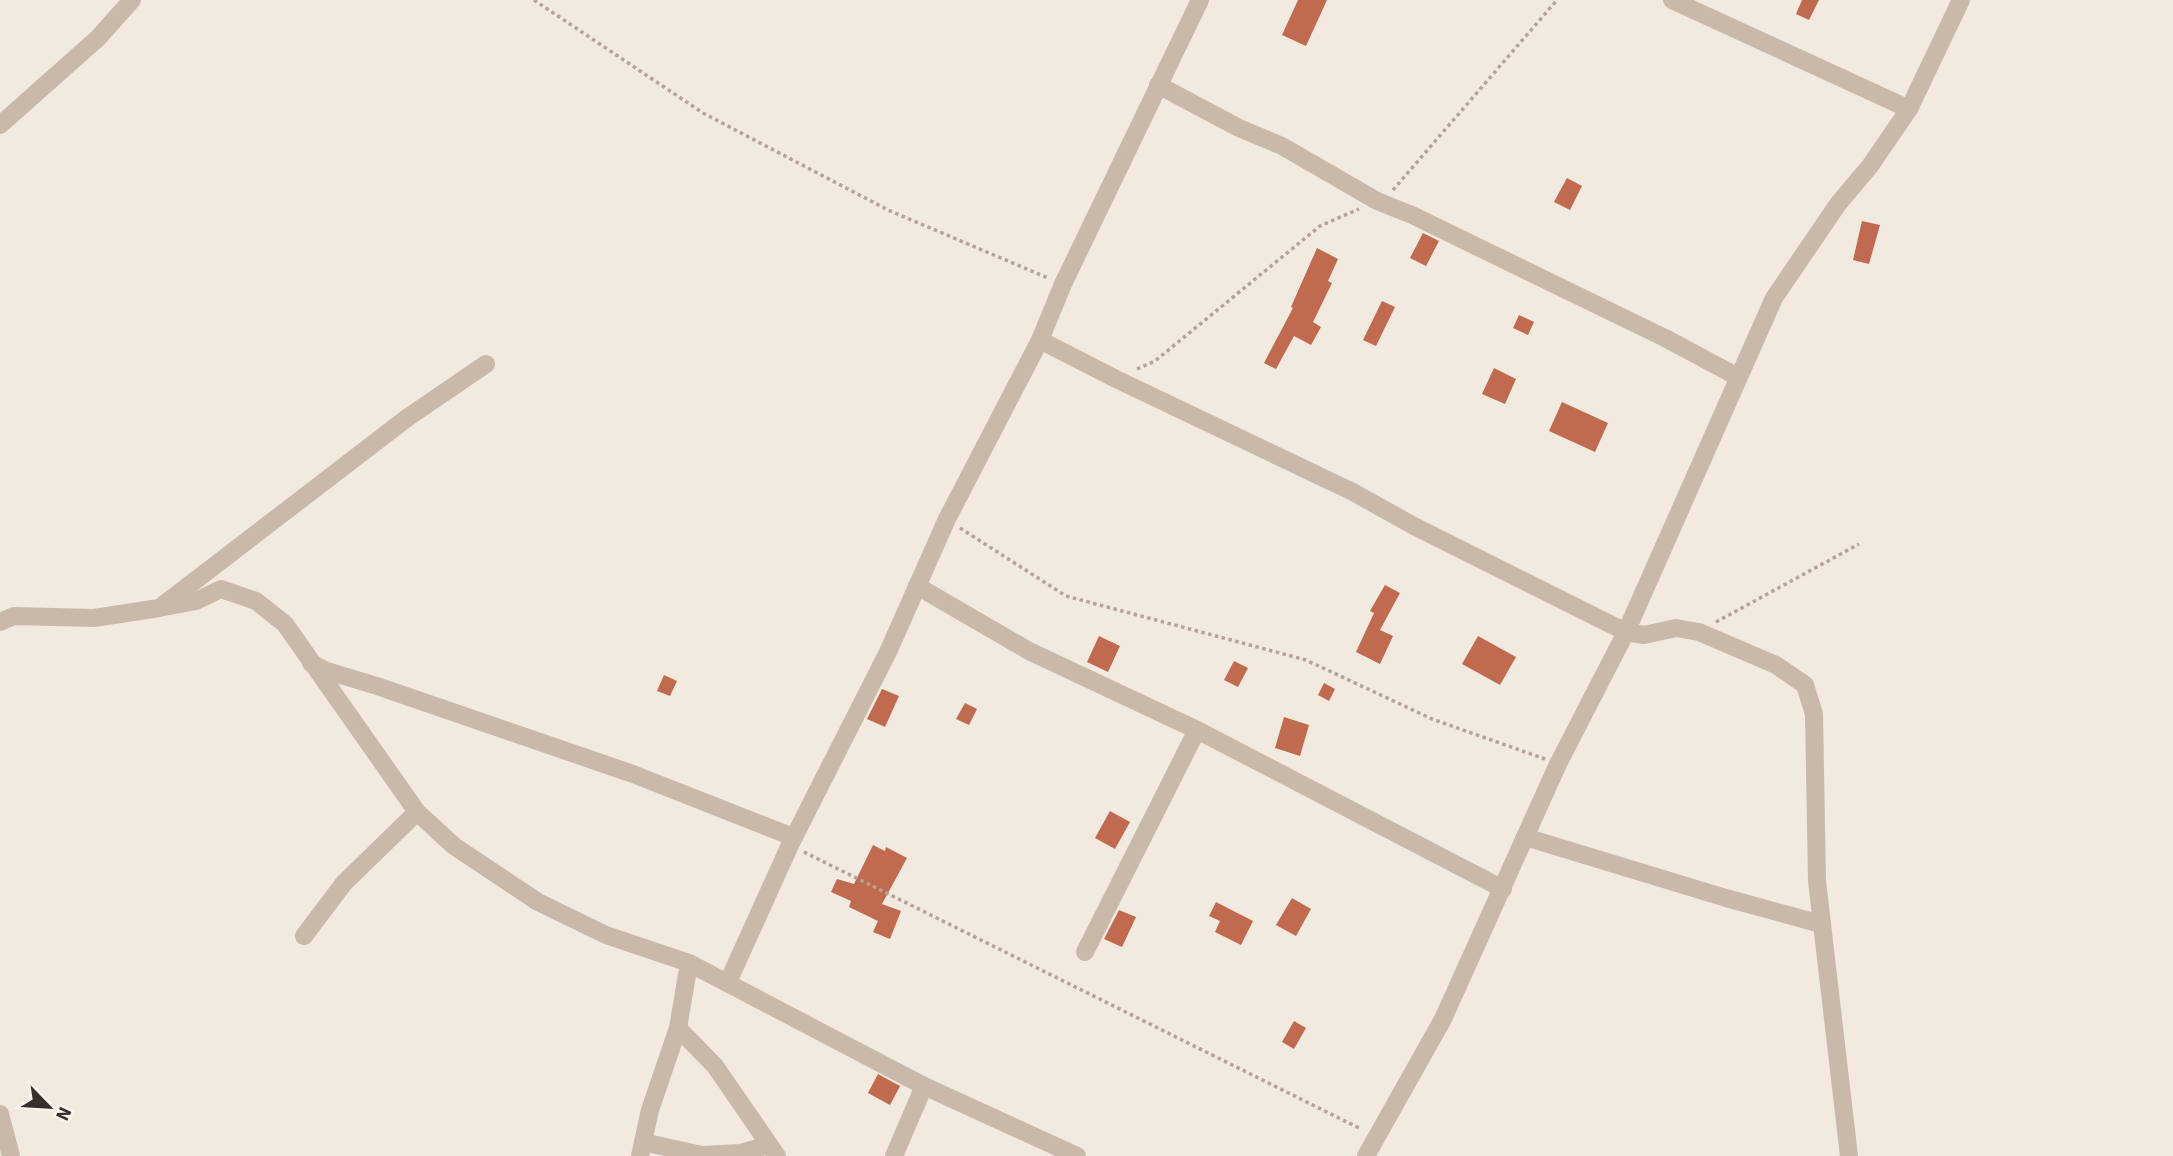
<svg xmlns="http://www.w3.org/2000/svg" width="2173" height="1156" font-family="'Source Sans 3',sans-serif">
<rect width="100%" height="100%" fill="#f2e9df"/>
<g fill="#c06b4f">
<polygon points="1298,0 1327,0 1306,46 1282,35"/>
<polygon points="1802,0 1819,0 1809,20 1796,14"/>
<polygon points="1567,178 1582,186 1570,210 1554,202"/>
<polygon points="1862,221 1880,225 1869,264 1853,260"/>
<polygon points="1423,233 1439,241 1426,266 1410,258"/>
<polygon points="1317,248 1338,259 1328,281 1332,283 1313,322 1321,327 1311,345 1294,336 1276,369 1264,363 1293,308 1291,307"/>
<polygon points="1382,301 1395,307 1376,346 1363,340"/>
<polygon points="1519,315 1534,322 1528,335 1513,328"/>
<polygon points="1494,368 1516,379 1505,404 1482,394"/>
<polygon points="1562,402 1608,423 1595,452 1549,431"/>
<polygon points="1385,585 1400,593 1380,630 1393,636 1380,664 1356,652 1374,613 1370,611"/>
<polygon points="1099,636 1120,646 1108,672 1087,662"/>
<polygon points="1478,636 1516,657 1500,685 1462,664"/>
<polygon points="1234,661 1248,668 1238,687 1224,680"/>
<polygon points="664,675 677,681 670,696 657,691"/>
<polygon points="1324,683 1335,689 1329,701 1318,695"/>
<polygon points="882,689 899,696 885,727 867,719"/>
<polygon points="965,703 977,709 969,725 956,719"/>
<polygon points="1284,717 1309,725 1300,756 1275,748"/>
<polygon points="1110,811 1130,822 1115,849 1095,838"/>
<polygon points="873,845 885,851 886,847 907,858 882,904 901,911 890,939 873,932 878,921 849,907 851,901 831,892 837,879 854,884"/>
<polygon points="1292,898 1311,909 1296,936 1276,925"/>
<polygon points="1216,902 1253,921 1241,945 1215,932 1220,921 1209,916"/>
<polygon points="1119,910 1136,917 1122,947 1104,939"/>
<polygon points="1294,1021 1306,1028 1294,1049 1282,1042"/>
<polygon points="878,1074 900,1086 890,1105 868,1093"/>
</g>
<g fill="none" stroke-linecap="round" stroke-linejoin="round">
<g stroke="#b5a395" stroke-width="3.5" stroke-dasharray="3.5 3.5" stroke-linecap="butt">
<polyline points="534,0 703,113 888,210 1048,278"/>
<polyline points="1393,190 1557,0"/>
<polyline points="1137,369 1155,361 1320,226 1359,209"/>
<polyline points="960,528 1066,596 1306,660 1432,719 1545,759"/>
<polyline points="1716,622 1859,544"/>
<polyline points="804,852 1361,1129"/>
</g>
<g stroke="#c9b9ab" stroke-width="18">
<polyline points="1672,0 1909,109"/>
<polyline points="1158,85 1239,128 1282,146 1377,201 1412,215 1665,338 1738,377"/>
<polyline points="0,125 98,38 132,0"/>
<polyline points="1040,340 1116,379 1353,492 1412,525 1626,632 1644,635 1676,628 1699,632 1776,665 1805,685 1814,714 1817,881 1849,1156"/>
<polyline points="917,586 1029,651 1197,730 1503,889"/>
<polyline points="162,606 407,418 486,364"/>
<polyline points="0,622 14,616 94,618 159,608 196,601 221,589 256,601 285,624 417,812 454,846 538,902 606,935 689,963 924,1086 1077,1156"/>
<polyline points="311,663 324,670 377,686 633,774 793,837"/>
<polyline points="1525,837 1726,898 1821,924"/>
<polyline points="304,936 344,883 417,812"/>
<polyline points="1085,952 1197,730"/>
<polyline points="728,982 790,845 888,652 947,519 1040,340 1063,284 1200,0"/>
<polyline points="678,1028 715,1066 777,1156"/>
<polyline points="0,1114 11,1156"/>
<polyline points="643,1142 702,1155 741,1153 768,1145"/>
<polyline points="640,1156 650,1110 678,1028 689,963"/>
<polyline points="894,1156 924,1086"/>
<polyline points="1366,1156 1443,1019 1558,764 1626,632 1774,298 1838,204 1870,166 1909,109 1961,0"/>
</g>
</g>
<g transform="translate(49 1107) rotate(115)" stroke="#f9f3eb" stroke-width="5" paint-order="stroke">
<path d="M0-5L12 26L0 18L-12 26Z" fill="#382e2a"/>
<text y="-10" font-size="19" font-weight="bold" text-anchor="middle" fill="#382e2a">N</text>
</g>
</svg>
